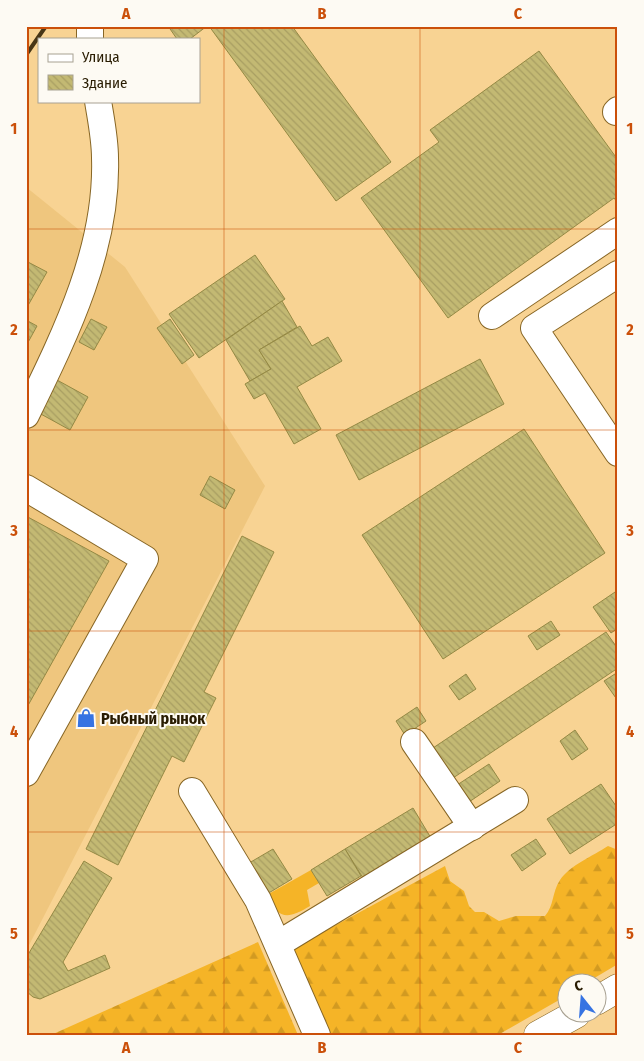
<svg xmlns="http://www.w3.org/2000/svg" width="644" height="1061" font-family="'Fira Sans Condensed',sans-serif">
<defs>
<pattern id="forest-firs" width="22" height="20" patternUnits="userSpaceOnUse" patternTransform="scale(1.25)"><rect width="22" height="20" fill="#f5b427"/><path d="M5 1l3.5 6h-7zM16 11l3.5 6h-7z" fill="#d29a21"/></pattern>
<pattern id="building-back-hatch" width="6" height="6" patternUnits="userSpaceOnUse" patternTransform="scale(1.25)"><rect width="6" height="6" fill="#c3b973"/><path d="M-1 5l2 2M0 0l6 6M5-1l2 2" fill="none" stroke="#a89e62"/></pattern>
</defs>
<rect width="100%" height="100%" fill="#f8d393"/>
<polygon fill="#efc67e" points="26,187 125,267 265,486 26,951"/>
<path fill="#f5b427" d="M 311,870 L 319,883 L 307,890 L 310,906 C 287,920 279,919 265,896 Z"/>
<g fill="url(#forest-firs)">
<path d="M 608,846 L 618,850 L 618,964 L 586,983 L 566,984 L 566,996 L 498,1035 L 325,1035 L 288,951 L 445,866 L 450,881 L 464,891 L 469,906 L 475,912 L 484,912 L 499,921 L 516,916 L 545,916 C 554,906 552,892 560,880 C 570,865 593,856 608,846 Z"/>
<polygon points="258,942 298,1035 51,1035"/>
</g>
<g fill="url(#building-back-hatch)" stroke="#948944">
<polygon points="168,26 207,26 190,39 177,39"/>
<polygon points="209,26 292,26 391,162 336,201"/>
<polygon points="539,51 618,160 618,203 614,198 448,318 361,198 439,142 430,130"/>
<polygon points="255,255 285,299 199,358 169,314"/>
<polygon points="26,261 47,272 26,309"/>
<polygon points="282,301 297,327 259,350 271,369 250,381 226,340"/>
<polygon points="91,319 107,327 94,350 79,342"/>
<polygon points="170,319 194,355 182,364 157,328"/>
<polygon points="26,320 37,326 26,346"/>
<polygon points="300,326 312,346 328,337 342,361 297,387 321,429 294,444 265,393 254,399 245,384 271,369 259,350"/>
<polygon points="480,359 504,404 359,480 336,435"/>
<polygon points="57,380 88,397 70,430 39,413"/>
<polygon points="524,429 605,553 443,659 362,535"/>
<polygon points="210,476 235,490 225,509 200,495"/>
<polygon points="26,516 109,561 26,709"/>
<polygon points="242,536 274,552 204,692 216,698 184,762 172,756 118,865 86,849"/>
<polygon points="618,590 618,628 611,633 593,607"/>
<polygon points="551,621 560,635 537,650 528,636"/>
<polygon points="606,632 618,649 618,668 450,780 430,750"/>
<polygon points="618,672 618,701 604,681"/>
<polygon points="466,674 476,689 459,700 449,686"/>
<polygon points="417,707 426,721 405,735 396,721"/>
<polygon points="575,730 588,749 572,760 560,741"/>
<polygon points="489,764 500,781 466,804 454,787"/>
<polygon points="601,784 618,809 618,823 570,854 547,819"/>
<polygon points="413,808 431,838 363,878 345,849"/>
<polygon points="536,839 546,854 522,871 511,855"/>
<polygon points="273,849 292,879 262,897 244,866"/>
<polygon points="345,849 361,876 327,896 311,870"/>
<polygon points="84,861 112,878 63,962 68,971 105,955 110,968 40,999 33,997 26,991 26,958"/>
</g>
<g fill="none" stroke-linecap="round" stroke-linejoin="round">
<g stroke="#876625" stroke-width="28">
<g id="minor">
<polyline points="90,26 90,39"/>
<polyline points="616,112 618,110"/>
<polyline points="618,274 534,328 618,453"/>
<polyline points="492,316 618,231"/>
<path d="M 26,415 C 65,335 108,249 105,158 C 105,139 101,120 98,101"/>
<polyline points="26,488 145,559 26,773"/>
<polyline points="414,742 472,827"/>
<polyline points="192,791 258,900 317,1035"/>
<polyline points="278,944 515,800"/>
</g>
</g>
<g stroke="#876625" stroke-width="29">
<g id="major">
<polyline points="596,1001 618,988"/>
<polyline points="538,1035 576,1014"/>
</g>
</g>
<use href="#minor" stroke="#fff" stroke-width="26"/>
<use href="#major" stroke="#fff" stroke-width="28"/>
<polyline stroke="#473616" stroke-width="4" points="26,55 46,26"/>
</g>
<path fill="none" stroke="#cb500a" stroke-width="1" stroke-opacity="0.55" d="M 224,26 L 224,1035M 420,26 L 420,1035M 26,229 L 618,229M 26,430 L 618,430M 26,631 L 618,631M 26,832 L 618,832"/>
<defs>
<g id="shop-bare" transform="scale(1.5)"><path d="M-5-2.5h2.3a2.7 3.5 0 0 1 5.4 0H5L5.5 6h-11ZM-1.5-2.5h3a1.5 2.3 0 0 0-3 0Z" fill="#3673e2" stroke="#fdfaf3" stroke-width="2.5" paint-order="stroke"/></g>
</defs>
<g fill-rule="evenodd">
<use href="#shop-bare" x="86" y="718"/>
</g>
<g text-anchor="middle" stroke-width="4" stroke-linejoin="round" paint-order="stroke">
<g font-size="16" font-weight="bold" fill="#281b01" stroke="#fdfaf3" text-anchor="start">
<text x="101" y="724">Рыбный рынок</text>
</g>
</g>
<rect width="644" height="1061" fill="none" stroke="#fdfaf3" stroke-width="55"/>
<rect x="38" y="38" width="162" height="65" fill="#fdfaf3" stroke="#a8a192"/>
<rect x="48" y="54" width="25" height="8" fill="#ffffff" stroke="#a8a192"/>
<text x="82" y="62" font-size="15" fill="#281b01">Улица</text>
<rect x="48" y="75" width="25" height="15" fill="url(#building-back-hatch)" stroke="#a8a192"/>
<text x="82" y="88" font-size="15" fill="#281b01">Здание</text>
<g transform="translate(582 998) rotate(343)"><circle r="24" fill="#fdfaf3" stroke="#a8a192"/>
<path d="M0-4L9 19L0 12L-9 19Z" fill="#3673e2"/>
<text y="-8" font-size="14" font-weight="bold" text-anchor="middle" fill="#281b01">С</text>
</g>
<rect x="28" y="28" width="588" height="1006" fill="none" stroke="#cb500a" stroke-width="2"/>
<g font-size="16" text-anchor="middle" font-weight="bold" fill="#cb500a">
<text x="126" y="19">A</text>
<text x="322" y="19">B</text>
<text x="518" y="19">C</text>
<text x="14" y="134">1</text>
<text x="630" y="134">1</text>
<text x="14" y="335">2</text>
<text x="630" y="335">2</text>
<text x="14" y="536">3</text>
<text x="630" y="536">3</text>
<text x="14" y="737">4</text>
<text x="630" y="737">4</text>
<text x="14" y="939">5</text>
<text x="630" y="939">5</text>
<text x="126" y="1053">A</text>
<text x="322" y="1053">B</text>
<text x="518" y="1053">C</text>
</g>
</svg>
